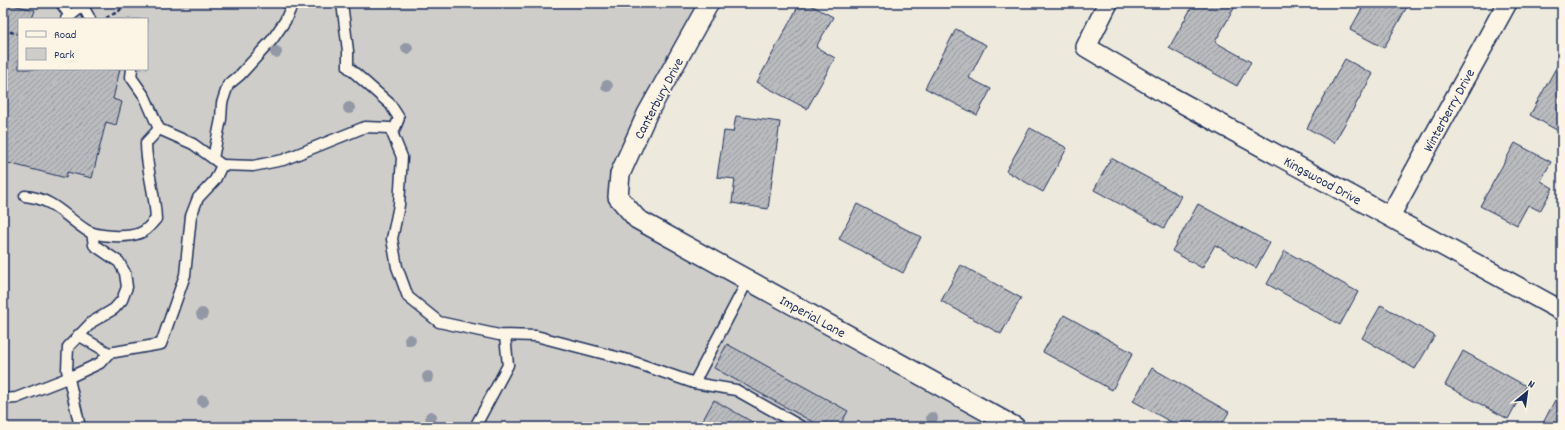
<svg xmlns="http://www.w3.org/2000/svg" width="1565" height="430" font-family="Dekko,sans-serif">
<defs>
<pattern id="building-hatch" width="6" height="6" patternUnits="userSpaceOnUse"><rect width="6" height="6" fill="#babbbe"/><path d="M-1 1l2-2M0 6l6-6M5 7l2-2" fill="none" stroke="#96989e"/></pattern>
</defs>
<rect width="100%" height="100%" fill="#eee9dd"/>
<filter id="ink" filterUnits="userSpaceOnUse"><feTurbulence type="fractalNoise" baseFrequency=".025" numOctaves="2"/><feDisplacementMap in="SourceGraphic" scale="8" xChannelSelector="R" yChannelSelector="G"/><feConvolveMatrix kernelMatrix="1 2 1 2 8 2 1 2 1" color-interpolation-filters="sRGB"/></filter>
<g filter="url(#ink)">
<path fill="#cfcdca" stroke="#757e94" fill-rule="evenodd" d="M 3,3 L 709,3 L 618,197 L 1015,427 L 3,427 ZM 19,19 L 147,19 L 147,69 L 19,69 Z"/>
<g fill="url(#building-hatch)" stroke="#1b2f5e">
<polygon points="800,3 807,3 833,17 816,47 835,58 807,109 757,82"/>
<polygon points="1194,3 1237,3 1215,42 1251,62 1237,86 1169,48"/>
<polygon points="1365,3 1409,3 1384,48 1350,30"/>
<polygon points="8,4 35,10 32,19 19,19 19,69 120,69 113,99 122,102 116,125 106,122 92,178 67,172 66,178 4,162 6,152 3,151 3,24"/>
<polygon points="956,29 986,45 969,78 991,89 977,115 925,88"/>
<polygon points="1562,57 1562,133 1530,115"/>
<polygon points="1345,59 1373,74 1334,143 1307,128"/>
<polygon points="736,116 780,122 768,209 732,203 735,179 717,177 724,131 733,132"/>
<polygon points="1030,128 1067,148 1043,192 1006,171"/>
<polygon points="1515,143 1551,162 1541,181 1553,188 1540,211 1528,205 1517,225 1480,206"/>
<polygon points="1111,158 1181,196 1164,228 1094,190"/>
<polygon points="857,204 921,237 903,273 839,239"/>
<polygon points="1198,204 1270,243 1256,268 1215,245 1202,268 1172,251"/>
<polygon points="1285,251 1358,292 1340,325 1267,284"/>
<polygon points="961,265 1021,298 1001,334 941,301"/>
<polygon points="1381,305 1435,336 1415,369 1362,338"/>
<polygon points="1064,315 1133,353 1112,390 1043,352"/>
<polygon points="727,344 848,411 839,427 822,427 714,368"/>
<polygon points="1463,351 1526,386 1508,419 1445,385"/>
<polygon points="1152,368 1229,412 1220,427 1180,427 1133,401"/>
<polygon points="714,400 761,427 699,427"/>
<polygon points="1555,400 1562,403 1562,427 1541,427"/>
<polygon points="1251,423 1258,427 1249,427"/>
</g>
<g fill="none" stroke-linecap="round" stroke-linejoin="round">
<g stroke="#1b2f5e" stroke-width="13">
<g id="lane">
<polyline points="61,3 70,16"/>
<polyline points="342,3 348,51 348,67 390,104 399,118 393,133"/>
<polyline points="83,6 90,19"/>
<polyline points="66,19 87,3"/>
<polyline points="213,158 221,119 222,103 228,85 240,75 272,40 285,21 293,3"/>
<polyline points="222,165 253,166 283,160 365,127 390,128 402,157 399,205 392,239 397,267 408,297 439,322 499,335 536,336 628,360 694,383 736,390 802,427"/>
<path d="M 25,196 C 54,199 63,215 86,230 C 97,237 128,238 140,233 C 148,230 151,224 156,219 C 155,192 146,169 146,143 L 159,129"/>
<polyline points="78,335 109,353"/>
<polyline points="694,383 748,280"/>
<polyline points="3,399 16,398 70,377 100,363 109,353 161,344 185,275 191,216 198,198 215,180 222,165 193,144 159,129 145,97 131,77 132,69"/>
<polyline points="80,427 67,370 68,347 92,322 114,309 122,300 127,287 125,273 119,262 94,245 92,233"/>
<polyline points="475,427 508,365 505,336"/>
</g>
</g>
<g stroke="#1b2f5e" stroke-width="22">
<g id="street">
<path id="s1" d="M 709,3 L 647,114 L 620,174 L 618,197 L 637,219 L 1015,427"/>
<path id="s2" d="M 1108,3 L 1086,47 L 1164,93 L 1562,311"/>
<path id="s3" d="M 1390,216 L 1507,3"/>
</g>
</g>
<g stroke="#1b2f5e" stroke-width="2.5" stroke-dasharray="4 3" stroke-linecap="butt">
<polyline points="106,18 119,11 126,3"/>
<polyline points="3,30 19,34"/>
</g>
<use href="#lane" stroke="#fcf5e5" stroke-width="10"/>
<use href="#street" stroke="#fcf5e5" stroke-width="19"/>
</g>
<g fill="#9398a6">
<circle cx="407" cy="48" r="6"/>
<circle cx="276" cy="52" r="6"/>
<circle cx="607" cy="86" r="6"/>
<circle cx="349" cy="108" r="6"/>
<circle cx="202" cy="314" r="6"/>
<circle cx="410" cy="340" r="6"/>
<circle cx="428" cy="377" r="6"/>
<circle cx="203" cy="401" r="6"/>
<circle cx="431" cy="417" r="6"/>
<circle cx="932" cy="418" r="6"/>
</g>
</g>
<g text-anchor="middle" stroke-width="3.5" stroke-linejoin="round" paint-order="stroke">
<g font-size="14" fill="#1b2f5e" stroke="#fcf5e5">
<text transform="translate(658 98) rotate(-62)" y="5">Canterbury Drive</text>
<text dy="5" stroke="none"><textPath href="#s3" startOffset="121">Winterberry Drive</textPath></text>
<text dy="5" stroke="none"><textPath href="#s2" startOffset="321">Kingswood Drive</textPath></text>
<text dy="5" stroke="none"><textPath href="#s1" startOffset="446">Imperial Lane</textPath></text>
</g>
</g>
<rect width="1565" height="430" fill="none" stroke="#fcf5e5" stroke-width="16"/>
<rect x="8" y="8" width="1549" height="414" fill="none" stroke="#1b2f5e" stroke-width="1.5" filter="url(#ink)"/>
<rect x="18" y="18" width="130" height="52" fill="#fcf5e5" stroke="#a2a6af"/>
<rect x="26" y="31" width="20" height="6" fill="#fcf5e5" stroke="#a2a6af"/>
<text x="54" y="38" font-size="12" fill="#1b2f5e">Road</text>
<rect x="26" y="48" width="20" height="12" fill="#cfcdca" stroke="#a2a6af"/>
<text x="54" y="58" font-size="12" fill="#1b2f5e">Park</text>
<g transform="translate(1527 392) rotate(29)" stroke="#fcf5e5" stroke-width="3" paint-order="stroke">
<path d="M0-3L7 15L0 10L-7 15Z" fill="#1b2f5e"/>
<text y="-6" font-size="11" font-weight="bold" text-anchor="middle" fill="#1b2f5e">N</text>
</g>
</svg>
